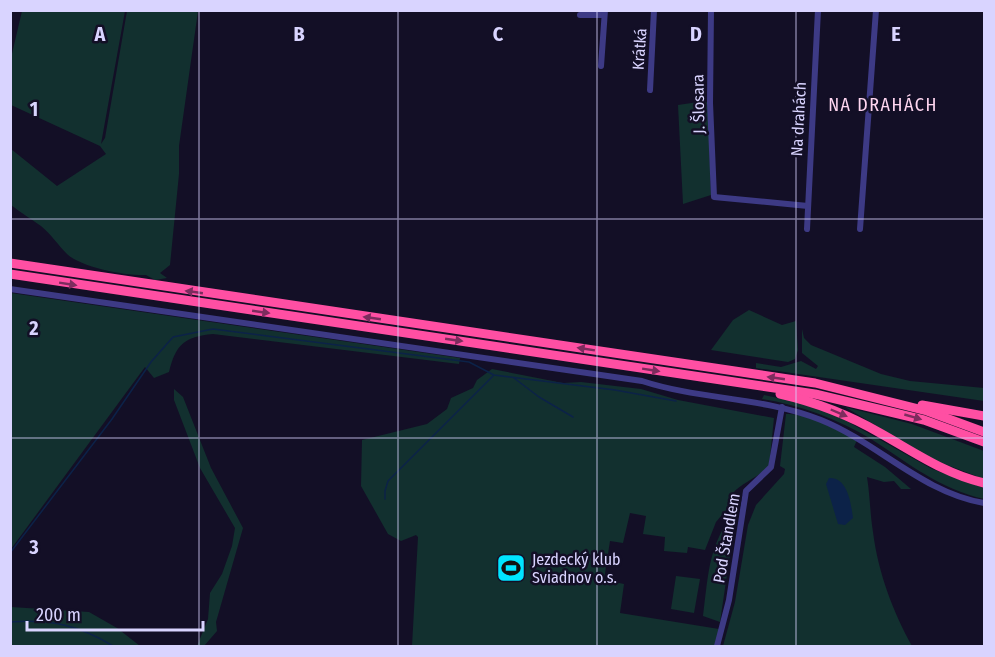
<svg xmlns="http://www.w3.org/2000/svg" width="995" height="657" font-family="'Fira Sans Condensed',sans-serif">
<rect width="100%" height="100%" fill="#130f26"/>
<g fill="#12302f">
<path d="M 22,11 L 125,11 L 101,144 L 105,138 L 127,11 L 198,11 L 179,146 L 179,174 L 170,265 L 160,273 L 167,278 L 155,280 L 146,275 C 127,276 82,268 67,254 C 58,245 51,234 41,226 C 30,218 21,213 11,205 L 11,149 L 57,186 L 106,154 L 100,146 L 11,105 L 11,58 Z"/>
<polygon points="705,101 708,104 711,195 683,204 678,105"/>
<path d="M 11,293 L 460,358 L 459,364 L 213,334 C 184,337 176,344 169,372 L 154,378 L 145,367 L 11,549 Z"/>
<polygon points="749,310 782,325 796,321 798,350 795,359 788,362 711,350 733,320"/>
<polygon points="802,329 804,338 811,345 881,374 910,381 984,388 984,401 756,368 756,363 781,367 801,361 816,369 818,366 802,353"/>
<path d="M 492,369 L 563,383 L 581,382 L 641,389 L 678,400 L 774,418 L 769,467 C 758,477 742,483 733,493 L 736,498 L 716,522 L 705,550 L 688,547 L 687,553 L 664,551 L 665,537 L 643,534 L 646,516 L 630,513 L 623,543 L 610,541 L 604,580 L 624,584 L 620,613 L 719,629 L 715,646 L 412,646 L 418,537 L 416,535 L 401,541 L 388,534 L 361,486 L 362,440 L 427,424 L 447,409 L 451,398 L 473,388 L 477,380 Z"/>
<polygon points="174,389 183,397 211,468 243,528 216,622 217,631 204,646 197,646 208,619 210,593 222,574 232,546 235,528 200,468 174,400"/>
<path d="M 764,395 L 806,404 L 834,414 L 932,469 L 984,488 L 984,499 C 940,489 908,463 871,439 C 838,419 800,405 762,399 Z"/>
<polygon points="845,407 912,424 984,451 984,479 934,460"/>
<path d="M 786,414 C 810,413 836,430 857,440 L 854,447 L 885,467 L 911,489 L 901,489 L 894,481 L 884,482 L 867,477 C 870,495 870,514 873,532 C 878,572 893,612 912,646 L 723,646 L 735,602 L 748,525 L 756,505 L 784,474 L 785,469 L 780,466 Z"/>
<path d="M 737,507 L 720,622 L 703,616 C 709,570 708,546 737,507 Z"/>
<polygon points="676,576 700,579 694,613 671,609"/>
<polygon points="11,607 89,612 117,628 140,646 11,646"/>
</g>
<path fill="#0c2248" d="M 829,478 C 848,477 851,504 853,518 L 845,525 L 838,524 L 826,484 Z"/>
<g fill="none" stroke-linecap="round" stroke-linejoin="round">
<g stroke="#0c2248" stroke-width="1.5">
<polyline points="514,378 539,397 573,417"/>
<polyline points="385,499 385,491 388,481 493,376"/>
<polyline points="10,553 112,419 151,362 173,337 213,329 469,362 494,375 615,390 676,401"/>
<path d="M 10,622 C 50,619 79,625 113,646"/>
</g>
<g stroke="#3d3a85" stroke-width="6">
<polyline points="711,10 710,103 714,197 808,206"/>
<polyline points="580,15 604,15"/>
<polyline points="601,66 605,10"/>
<polyline points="650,90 654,10"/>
<polyline points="807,229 818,10"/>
<polyline points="860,229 876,10"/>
<path d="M 10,289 L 642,381 C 700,400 764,397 821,420 C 878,443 923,493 984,503"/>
<polyline points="717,646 729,600 746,491 771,467 782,407"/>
</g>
<g stroke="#ff4fa3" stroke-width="9">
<polyline points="10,263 815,383 927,411 984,432"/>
<polyline points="10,274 815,394 924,420 984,442"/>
<path d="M 780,394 C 815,402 849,415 880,433 C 914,452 945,474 984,483"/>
<polyline points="922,405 984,416"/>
</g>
</g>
<defs><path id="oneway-solid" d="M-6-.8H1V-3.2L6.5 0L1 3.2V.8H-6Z" transform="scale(1.5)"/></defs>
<g fill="#7d2c5e">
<use href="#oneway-solid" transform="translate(68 284) rotate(9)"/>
<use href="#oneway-solid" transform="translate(194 292) rotate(-172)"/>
<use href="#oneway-solid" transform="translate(261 312) rotate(8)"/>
<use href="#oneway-solid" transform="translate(372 318) rotate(-172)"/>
<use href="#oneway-solid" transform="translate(454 340) rotate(8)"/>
<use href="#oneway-solid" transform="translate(586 349) rotate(-171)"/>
<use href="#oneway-solid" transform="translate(651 370) rotate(9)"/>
<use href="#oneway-solid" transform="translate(776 378) rotate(-172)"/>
<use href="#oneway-solid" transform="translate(839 413) rotate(23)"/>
<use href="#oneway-solid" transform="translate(913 417) rotate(16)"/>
</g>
<path fill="none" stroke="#d9d4ff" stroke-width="1.5" stroke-opacity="0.55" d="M 199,10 L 199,646M 398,10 L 398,646M 597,10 L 597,646M 796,10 L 796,646M 10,219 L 984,219M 10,438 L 984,438"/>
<defs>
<g id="stadium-square" transform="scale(1.5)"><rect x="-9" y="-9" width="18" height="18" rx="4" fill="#00e5ff" stroke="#130f26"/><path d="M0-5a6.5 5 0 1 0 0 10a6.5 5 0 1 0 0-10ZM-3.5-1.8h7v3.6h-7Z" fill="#111"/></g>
</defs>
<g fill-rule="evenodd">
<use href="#stadium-square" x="511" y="568"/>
</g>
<g text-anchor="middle" stroke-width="5" stroke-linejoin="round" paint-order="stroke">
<g font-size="16" fill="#d9d4ff" stroke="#130f26">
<text transform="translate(639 49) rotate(-86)" y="6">Krátká</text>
<text transform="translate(698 104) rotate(-91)" y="6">J. Šlosara</text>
<text transform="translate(798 119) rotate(-87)" y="6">Na drahách</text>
<text transform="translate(726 538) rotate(-80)" y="6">Pod Štandlem</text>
</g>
<g font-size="16" fill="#d9d4ff" stroke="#130f26" text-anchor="start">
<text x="532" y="565">Jezdecký klub<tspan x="532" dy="18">Sviadnov o.s.</tspan></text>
</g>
<g font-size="18" letter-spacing="1.5" fill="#ffd6f0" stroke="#130f26">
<text x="883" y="111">NA DRAHÁCH</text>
</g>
</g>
<g font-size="20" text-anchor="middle" font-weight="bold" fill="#d9d4ff" stroke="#130f26" stroke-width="5" stroke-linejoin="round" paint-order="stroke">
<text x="100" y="41">A</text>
<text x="299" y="41">B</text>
<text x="498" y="41">C</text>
<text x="696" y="41">D</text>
<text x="896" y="41">E</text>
<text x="34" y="116">1</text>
<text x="34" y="335">2</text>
<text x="34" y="554">3</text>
</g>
<rect width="995" height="657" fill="none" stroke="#d9d4ff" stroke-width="24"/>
<path d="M27 621v9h176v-9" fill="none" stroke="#d9d4ff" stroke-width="3"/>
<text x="36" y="621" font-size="18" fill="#d9d4ff" stroke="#130f26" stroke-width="4.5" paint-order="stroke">200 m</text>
</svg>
